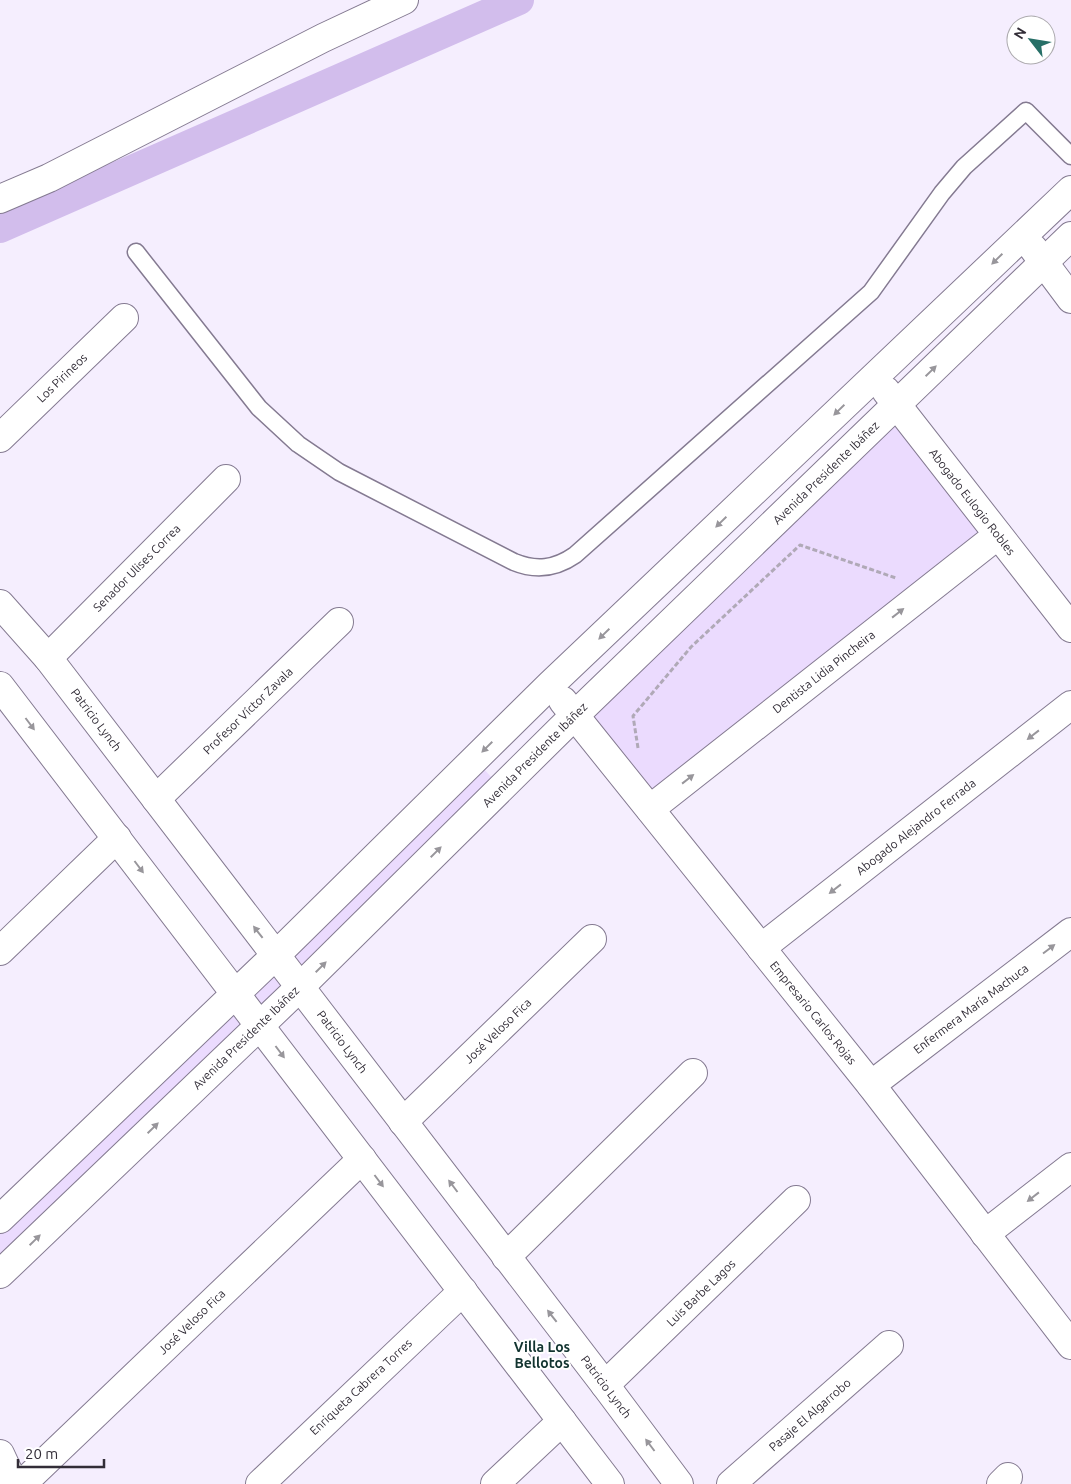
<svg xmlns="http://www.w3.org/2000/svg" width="1071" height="1484" font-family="Ubuntu,sans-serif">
<rect width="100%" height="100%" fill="#f5eefe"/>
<g fill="#ebdbfe">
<polygon points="890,419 982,533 651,795 589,716"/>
<polygon points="483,768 502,789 0,1273 0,1230"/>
</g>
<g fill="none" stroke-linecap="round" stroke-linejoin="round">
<polyline stroke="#d2bdec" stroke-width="30" points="0,228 519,0"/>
<g stroke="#847a91" stroke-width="19">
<path id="service" d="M 136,252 L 259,408 L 298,444 L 339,472 L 514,562 C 536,571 555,569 575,555 L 871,292 L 942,193 L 964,167 L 1026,111 L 1071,156"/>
</g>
<g stroke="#847a91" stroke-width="30">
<g id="minor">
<polyline points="0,199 49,178 323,38 404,0"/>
<polyline points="1033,248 1071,299"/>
<polyline points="886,391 1071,628"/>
<polyline points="0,438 124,318"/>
<polyline points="0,604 48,658 605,1385 679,1484"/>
<polyline points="48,658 226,479"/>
<polyline points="0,686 610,1484"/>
<polyline points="563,701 871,1085 1071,1345"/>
<polyline points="156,799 339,622"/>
<polyline points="650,809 998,535"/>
<polyline points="761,948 1071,705"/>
<polyline points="0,951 117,838"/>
<polyline points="871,1085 1071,932"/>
<polyline points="403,1122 592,939"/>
<polyline points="0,1219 276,955 550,685 1071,190"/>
<polyline points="985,1234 1071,1167"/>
<polyline points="506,1257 693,1073"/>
<polyline points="0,1274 300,987 575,715 1071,236"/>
<polyline points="605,1385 796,1200"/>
<polyline points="0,1454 14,1484"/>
<polyline points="22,1484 362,1159"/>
<polyline points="260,1484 463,1291"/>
<polyline points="495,1484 562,1421"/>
<polyline points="731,1484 889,1345"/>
<polyline points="1001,1484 1008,1477"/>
</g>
</g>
<polyline stroke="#b0a9b7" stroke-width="3" stroke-dasharray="5 2.5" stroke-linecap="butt" points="638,748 633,716 691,647 800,545 896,578"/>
<use href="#service" stroke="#fff" stroke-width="16"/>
<use href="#minor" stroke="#fff" stroke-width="28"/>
</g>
<defs><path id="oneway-solid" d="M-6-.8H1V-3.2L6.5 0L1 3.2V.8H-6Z" transform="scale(1.25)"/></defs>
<g fill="#98969b">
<use href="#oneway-solid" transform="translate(997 259) rotate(136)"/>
<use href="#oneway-solid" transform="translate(931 371) rotate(-44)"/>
<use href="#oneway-solid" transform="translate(839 410) rotate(136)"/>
<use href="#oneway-solid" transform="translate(721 522) rotate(136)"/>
<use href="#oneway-solid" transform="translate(898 613) rotate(-38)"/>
<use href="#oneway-solid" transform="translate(604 634) rotate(136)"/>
<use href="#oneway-solid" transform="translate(30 724) rotate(53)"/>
<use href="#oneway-solid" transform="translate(1033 735) rotate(142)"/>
<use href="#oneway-solid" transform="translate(487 747) rotate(135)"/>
<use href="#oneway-solid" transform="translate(688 779) rotate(-38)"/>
<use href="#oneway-solid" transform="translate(436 852) rotate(-45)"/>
<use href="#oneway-solid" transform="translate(139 867) rotate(53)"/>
<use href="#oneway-solid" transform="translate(835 889) rotate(142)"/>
<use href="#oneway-solid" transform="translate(258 932) rotate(-128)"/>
<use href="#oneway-solid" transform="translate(1049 949) rotate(-37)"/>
<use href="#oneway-solid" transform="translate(321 967) rotate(-45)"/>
<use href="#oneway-solid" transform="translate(280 1052) rotate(53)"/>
<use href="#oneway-solid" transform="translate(153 1128) rotate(-44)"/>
<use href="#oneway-solid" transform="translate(379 1181) rotate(53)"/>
<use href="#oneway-solid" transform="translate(453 1186) rotate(-127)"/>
<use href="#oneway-solid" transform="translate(1033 1197) rotate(142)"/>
<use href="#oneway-solid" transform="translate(35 1240) rotate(-44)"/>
<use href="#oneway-solid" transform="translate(552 1316) rotate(-128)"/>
<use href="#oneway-solid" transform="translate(650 1445) rotate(-127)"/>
</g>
<g text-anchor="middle" stroke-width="4" stroke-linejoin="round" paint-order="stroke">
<g font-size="12" fill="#322d37" stroke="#fff">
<text transform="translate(62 378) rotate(-44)" y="4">Los Pirineos</text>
<text transform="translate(826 473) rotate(-44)" y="4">Avenida Presidente Ibáñez</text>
<text transform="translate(972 502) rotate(52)" y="4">Abogado Eulogio Robles</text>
<text transform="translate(137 568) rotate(-45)" y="4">Senador Ulises Correa</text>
<text transform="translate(824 672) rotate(-38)" y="4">Dentista Lidia Pincheira</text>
<text transform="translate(248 711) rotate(-44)" y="4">Profesor Víctor Zavala</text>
<text transform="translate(96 720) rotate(53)" y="4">Patricio Lynch</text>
<text transform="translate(535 755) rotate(-45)" y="4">Avenida Presidente Ibáñez</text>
<text transform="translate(916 827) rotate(-38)" y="4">Abogado Alejandro Ferrada</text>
<text transform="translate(971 1009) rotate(-37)" y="4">Enfermera María Machuca</text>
<text transform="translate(813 1013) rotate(51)" y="4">Empresario Carlos Rojas</text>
<text transform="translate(498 1031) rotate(-44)" y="4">José Veloso Fica</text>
<text transform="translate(246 1038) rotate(-44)" y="4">Avenida Presidente Ibáñez</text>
<text transform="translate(342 1042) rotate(53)" y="4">Patricio Lynch</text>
<text transform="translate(701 1293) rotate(-44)" y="4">Luis Barbe Lagos</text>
<text transform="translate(192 1322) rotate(-44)" y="4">José Veloso Fica</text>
<text transform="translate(361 1387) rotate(-43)" y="4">Enriqueta Cabrera Torres</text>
<text transform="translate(606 1387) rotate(53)" y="4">Patricio Lynch</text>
<text transform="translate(810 1415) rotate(-41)" y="4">Pasaje El Algarrobo</text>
</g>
<g font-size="14" font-weight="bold" fill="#123430" stroke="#fff">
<text x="542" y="1352">Villa Los<tspan x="542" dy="16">Bellotos</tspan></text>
</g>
</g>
<g transform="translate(1031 40) rotate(301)"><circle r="24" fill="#ffffff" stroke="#adabaf"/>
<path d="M0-4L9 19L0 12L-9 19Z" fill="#276f67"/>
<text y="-8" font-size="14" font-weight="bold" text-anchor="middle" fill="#322d37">N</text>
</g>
<path d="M18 1459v8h86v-8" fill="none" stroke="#322d37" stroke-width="2.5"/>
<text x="25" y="1459" font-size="15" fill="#322d37" stroke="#ffffff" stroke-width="4" paint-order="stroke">20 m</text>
</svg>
